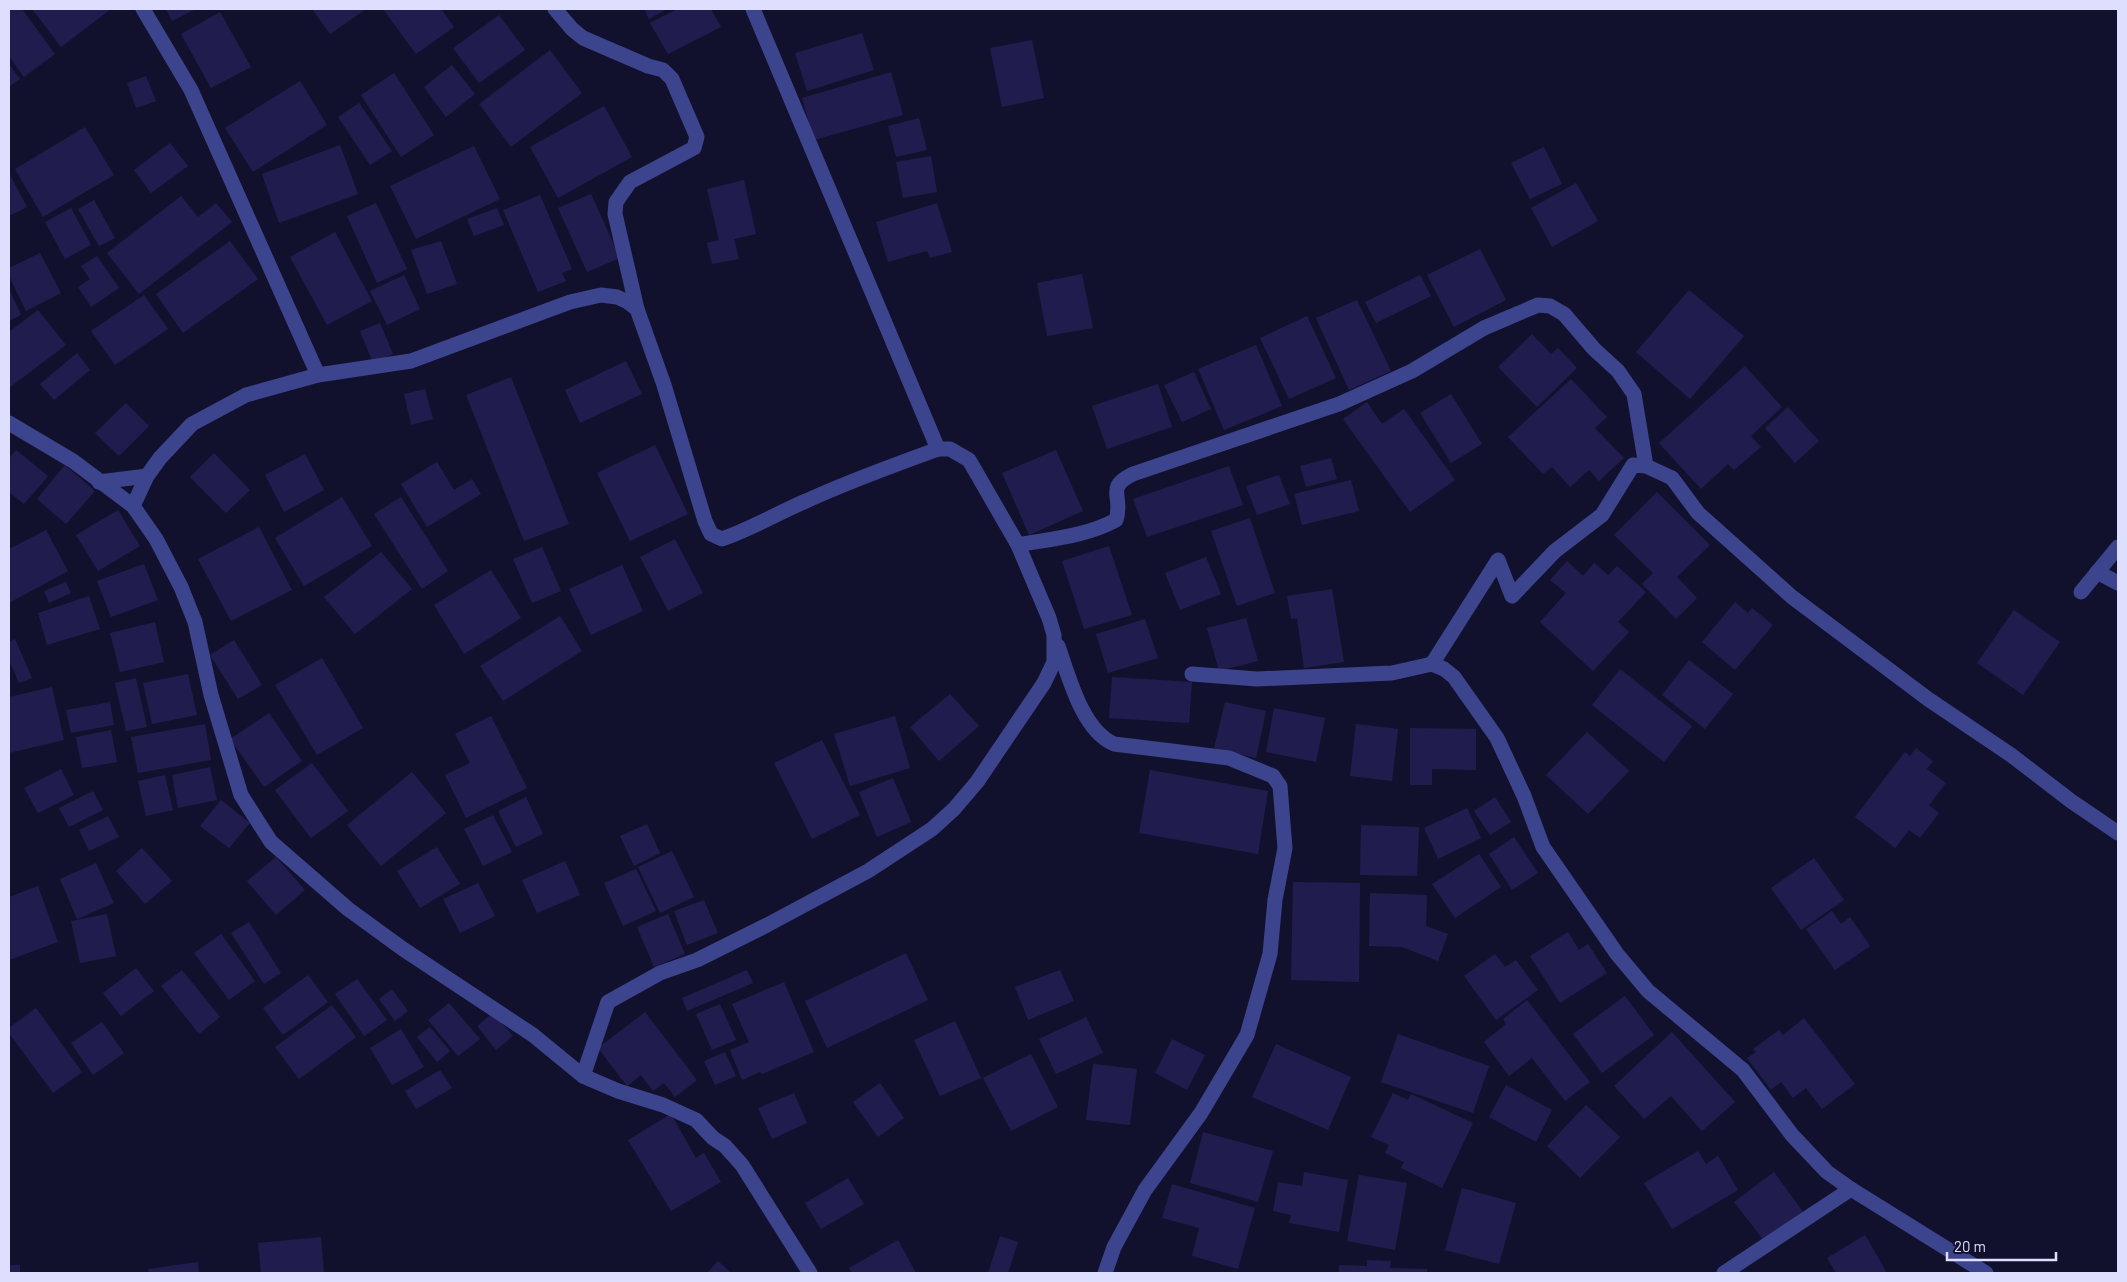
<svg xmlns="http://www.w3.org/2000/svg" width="2127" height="1282" font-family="Barlow,sans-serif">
<rect width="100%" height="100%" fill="#12112d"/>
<g fill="#201d4e">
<polygon points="9,9 22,9 55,54 24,77 9,56"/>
<polygon points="32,9 111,9 61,47"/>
<polygon points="166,9 196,9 172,21"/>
<polygon points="312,9 366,9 330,34"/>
<polygon points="383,9 441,9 454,27 416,54"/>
<polygon points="644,9 667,9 649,19"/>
<polygon points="677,9 711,9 721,27 668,54 650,23"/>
<polygon points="220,12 251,67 211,88 181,34"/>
<polygon points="499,15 525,50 479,83 453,48"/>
<polygon points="862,33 874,70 807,91 795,53"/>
<polygon points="1032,40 1044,98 1002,107 990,48"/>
<polygon points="550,50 582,93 511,147 479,104"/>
<polygon points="9,64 20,79 9,87"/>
<polygon points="452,65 475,94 446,117 424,87"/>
<polygon points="891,72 903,115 814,140 802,98"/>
<polygon points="394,73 434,135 401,157 361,95"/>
<polygon points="146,76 156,101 136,108 127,83"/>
<polygon points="300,81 327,125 253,172 225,128"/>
<polygon points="359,103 392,151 370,165 338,117"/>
<polygon points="604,106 632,157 558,198 530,147"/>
<polygon points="919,118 927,150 896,157 888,126"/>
<polygon points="85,127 114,175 43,217 15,169"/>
<polygon points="170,143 188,166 151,193 134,170"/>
<polygon points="340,145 358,194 279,223 262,174"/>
<polygon points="474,146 500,199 416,239 390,186"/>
<polygon points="1544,147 1562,184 1530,199 1511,163"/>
<polygon points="931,156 937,192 903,198 896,162"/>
<polygon points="9,173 27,207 9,216"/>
<polygon points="744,180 756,234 734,239 739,259 712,264 707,243 719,240 707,189"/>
<polygon points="1576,183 1598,221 1552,247 1531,208"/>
<polygon points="591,194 620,258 587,272 558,208"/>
<polygon points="540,195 572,269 562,273 566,281 538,292 503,210"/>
<polygon points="181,196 198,217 216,203 232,222 139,294 107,253"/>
<polygon points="94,200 115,238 99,246 78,209"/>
<polygon points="376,203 407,269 377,283 347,216"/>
<polygon points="937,203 952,252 930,258 927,251 888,262 876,222"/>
<polygon points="71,208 91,245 65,259 45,222"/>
<polygon points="497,208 504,225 474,236 467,219"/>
<polygon points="335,232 372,301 327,325 290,257"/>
<polygon points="230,241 258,279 183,333 156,294"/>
<polygon points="441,241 457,284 427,294 411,250"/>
<polygon points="1480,249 1506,300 1454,327 1427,275"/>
<polygon points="40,253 61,293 26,311 9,276 9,268"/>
<polygon points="97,256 119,288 91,307 78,287 90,279 81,266"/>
<polygon points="1082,274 1093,328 1047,336 1037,283"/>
<polygon points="404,275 420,309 387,325 370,291"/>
<polygon points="1420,275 1431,296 1376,323 1365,302"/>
<polygon points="9,289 21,315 9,321"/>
<polygon points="1689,290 1744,336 1690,399 1636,352"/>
<polygon points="144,295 168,329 115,365 91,331"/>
<polygon points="1357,300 1391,371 1349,390 1316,318"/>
<polygon points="38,310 66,345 9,388 9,332"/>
<polygon points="1307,316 1336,378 1289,399 1260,338"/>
<polygon points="380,323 393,354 373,363 360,331"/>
<polygon points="1532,334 1551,354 1558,348 1577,368 1537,407 1498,367"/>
<polygon points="1256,345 1282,406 1224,430 1198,369"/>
<polygon points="77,353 90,370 54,400 40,384"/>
<polygon points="626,361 642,394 580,423 565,390"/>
<polygon points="1745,366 1782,407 1751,436 1761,447 1734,470 1728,464 1701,489 1659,443"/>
<polygon points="1194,372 1211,409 1182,422 1164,385"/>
<polygon points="511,377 569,524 524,541 466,395"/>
<polygon points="1571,379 1607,417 1595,428 1624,458 1599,481 1589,470 1570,487 1552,467 1543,474 1508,437"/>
<polygon points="1158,384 1172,427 1107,449 1092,406"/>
<polygon points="425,389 433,419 411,425 404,394"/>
<polygon points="1451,394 1482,444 1451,463 1420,413"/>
<polygon points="1367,402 1382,424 1404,409 1455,480 1410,512 1343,419"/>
<polygon points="126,403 149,426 119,456 95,433"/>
<polygon points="1788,407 1819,441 1795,463 1765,428"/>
<polygon points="655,445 688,514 630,541 597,473"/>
<polygon points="16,450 48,476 24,504 9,492 9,458"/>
<polygon points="1056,450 1083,511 1029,535 1002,473"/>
<polygon points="214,453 250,490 226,513 190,477"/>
<polygon points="305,454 324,490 284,512 265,475"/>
<polygon points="1331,458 1337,479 1306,487 1300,466"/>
<polygon points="437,462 454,490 472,479 481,494 427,527 401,484"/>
<polygon points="65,465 95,491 66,524 37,499"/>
<polygon points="1229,466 1243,505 1147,537 1133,499"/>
<polygon points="1279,475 1290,504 1257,515 1246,486"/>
<polygon points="1351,480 1359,511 1302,525 1294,494"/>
<polygon points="1657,492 1710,545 1677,577 1697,598 1676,619 1642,584 1653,573 1614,535"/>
<polygon points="342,497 372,546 304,586 275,538"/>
<polygon points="401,497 448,571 422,589 374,514"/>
<polygon points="118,510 140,546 98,571 76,535"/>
<polygon points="1250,518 1275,593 1237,606 1211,531"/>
<polygon points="259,527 292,590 231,621 198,559"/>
<polygon points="46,530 68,571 9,603 9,549"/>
<polygon points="675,539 703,593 668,611 640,557"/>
<polygon points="1109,546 1132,615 1084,629 1062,561"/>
<polygon points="542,547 561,591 532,603 513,559"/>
<polygon points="381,552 412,589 355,634 324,597"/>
<polygon points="1206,557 1221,594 1180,610 1165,573"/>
<polygon points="1567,561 1583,576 1594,563 1608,575 1617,566 1646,592 1618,622 1629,632 1593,671 1540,622 1566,593 1550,580"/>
<polygon points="144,564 158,600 111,617 97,581"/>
<polygon points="622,565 643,611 591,635 569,589"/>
<polygon points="491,570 521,618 464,654 434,605"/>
<polygon points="66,582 71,593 49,603 44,591"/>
<polygon points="1332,589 1344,662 1304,668 1297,618 1291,619 1287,596"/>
<polygon points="89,596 100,629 47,645 38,613"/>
<polygon points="1735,602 1748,613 1752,608 1773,625 1735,670 1702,642"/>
<polygon points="2014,610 2060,642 2023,695 1977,663"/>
<polygon points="560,616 582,651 503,701 480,666"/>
<polygon points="1246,618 1258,661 1219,671 1207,628"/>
<polygon points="1145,619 1158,658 1108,673 1096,634"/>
<polygon points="155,622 164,662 120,672 110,633"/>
<polygon points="15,639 32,678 19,683 9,660 9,642"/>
<polygon points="234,640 262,685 238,699 210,655"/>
<polygon points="322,658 363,728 317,755 275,685"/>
<polygon points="1689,660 1733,694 1705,729 1662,695"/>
<polygon points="1620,669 1692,726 1664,762 1592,705"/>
<polygon points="188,674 197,715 152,724 143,683"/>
<polygon points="1112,677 1192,682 1189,723 1109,718"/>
<polygon points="136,678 147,727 126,731 115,683"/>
<polygon points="52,687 64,740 9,753 9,697"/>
<polygon points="950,694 979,726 939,761 910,727"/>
<polygon points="110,702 114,725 71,733 66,710"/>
<polygon points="1225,702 1266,711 1256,758 1214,748"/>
<polygon points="1274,708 1325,718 1316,762 1266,752"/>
<polygon points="269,713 302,761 264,787 230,739"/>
<polygon points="491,716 527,788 466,818 445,775 470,763 455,734"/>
<polygon points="895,716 910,768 850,786 834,734"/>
<polygon points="205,724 211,760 138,773 131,737"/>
<polygon points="1356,724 1398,729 1392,781 1350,776"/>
<polygon points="1410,728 1476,729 1476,770 1432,769 1432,785 1410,785"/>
<polygon points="111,730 117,762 82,768 76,737"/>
<polygon points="1587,732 1629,771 1588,814 1546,775"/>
<polygon points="822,740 860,815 812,839 774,763"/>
<polygon points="1916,748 1933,761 1927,769 1946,783 1929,805 1939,813 1920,838 1909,830 1895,848 1855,817 1905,752 1910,756"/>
<polygon points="312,763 348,811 311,838 275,790"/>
<polygon points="210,767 217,800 178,808 172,775"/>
<polygon points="61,769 74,795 38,813 24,788"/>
<polygon points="1150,770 1268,791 1258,854 1139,833"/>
<polygon points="412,772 446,813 381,866 347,825"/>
<polygon points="165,775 173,810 146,816 138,781"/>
<polygon points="893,778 911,822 877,837 859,792"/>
<polygon points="93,791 103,810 69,827 59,808"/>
<polygon points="526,797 543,834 516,847 498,811"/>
<polygon points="1495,797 1511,822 1490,835 1474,811"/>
<polygon points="221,800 250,823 229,848 200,826"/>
<polygon points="1467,808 1481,838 1438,859 1424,828"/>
<polygon points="493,815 512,852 483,866 464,829"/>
<polygon points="108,816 119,837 89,851 79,830"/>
<polygon points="647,824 660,853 634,866 620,836"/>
<polygon points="1361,825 1419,827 1417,876 1360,875"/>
<polygon points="1514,837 1538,873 1512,890 1489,854"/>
<polygon points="437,847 460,884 420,908 397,871"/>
<polygon points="142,848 172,881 145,904 116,871"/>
<polygon points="672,851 694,897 660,913 638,867"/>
<polygon points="1479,854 1501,887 1455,918 1432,884"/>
<polygon points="276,857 305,890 276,915 247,881"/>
<polygon points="1814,858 1844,900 1801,930 1771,888"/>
<polygon points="565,861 580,895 537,913 522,880"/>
<polygon points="96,863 114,903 77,919 60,879"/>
<polygon points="636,869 656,911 623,926 604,883"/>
<polygon points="1293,882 1360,883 1359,982 1291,980"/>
<polygon points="478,883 495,916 460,933 443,899"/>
<polygon points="38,886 58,942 9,960 9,897"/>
<polygon points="1370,893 1427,895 1426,926 1448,934 1438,961 1402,947 1369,946"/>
<polygon points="704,900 718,933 687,945 674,911"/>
<polygon points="1832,911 1841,924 1850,917 1870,946 1835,970 1806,929"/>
<polygon points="107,914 116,956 80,963 71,921"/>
<polygon points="668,914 685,954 654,967 637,927"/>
<polygon points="249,922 281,973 264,984 231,933"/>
<polygon points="1568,932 1579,950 1588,944 1607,973 1560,1003 1530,956"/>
<polygon points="221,934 255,981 229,1000 194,953"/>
<polygon points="906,953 928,1000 827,1048 805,1001"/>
<polygon points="1495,954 1505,967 1516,960 1538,990 1496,1020 1464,976"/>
<polygon points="136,968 154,991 121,1016 103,993"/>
<polygon points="182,970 220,1017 199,1034 161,986"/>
<polygon points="747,970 753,983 687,1011 682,998"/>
<polygon points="1060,970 1074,1001 1028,1020 1015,987"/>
<polygon points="308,975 328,1002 283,1035 263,1008"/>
<polygon points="357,979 387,1020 364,1036 335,994"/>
<polygon points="784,982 814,1052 762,1074 760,1072 742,1080 730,1050 749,1042 732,1004"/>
<polygon points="392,989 408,1011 395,1021 379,999"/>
<polygon points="1625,996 1654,1035 1602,1073 1573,1034"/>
<polygon points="1527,1000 1590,1082 1565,1101 1532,1058 1509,1076 1484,1042 1506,1024 1503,1019"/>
<polygon points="449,1003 480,1039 458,1056 428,1020"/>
<polygon points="720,1004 736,1040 712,1050 696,1014"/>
<polygon points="332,1005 356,1037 299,1079 275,1047"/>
<polygon points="36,1008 82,1072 53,1093 9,1033 9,1028"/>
<polygon points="645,1012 697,1080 675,1097 664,1083 653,1091 641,1075 627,1086 598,1048"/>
<polygon points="493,1013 513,1036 496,1050 477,1026"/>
<polygon points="1086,1017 1103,1053 1056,1074 1039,1039"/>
<polygon points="1804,1018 1855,1084 1822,1109 1806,1088 1793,1098 1781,1082 1771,1090 1747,1058 1756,1052 1753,1049 1779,1030 1783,1035"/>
<polygon points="955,1021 981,1078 940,1096 914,1040"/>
<polygon points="102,1022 124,1053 93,1075 71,1043"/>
<polygon points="430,1027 450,1051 437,1062 417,1037"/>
<polygon points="401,1029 424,1067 392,1085 370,1048"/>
<polygon points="1672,1032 1735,1102 1702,1131 1671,1096 1644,1119 1614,1086"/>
<polygon points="1398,1034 1489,1066 1473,1113 1381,1082"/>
<polygon points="1172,1039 1205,1055 1187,1090 1155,1073"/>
<polygon points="1276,1044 1351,1077 1328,1130 1252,1097"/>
<polygon points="725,1052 736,1076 715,1085 704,1061"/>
<polygon points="1031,1054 1058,1107 1011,1131 983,1078"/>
<polygon points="1093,1064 1137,1069 1130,1125 1086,1120"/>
<polygon points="440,1070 452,1088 416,1109 405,1091"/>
<polygon points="880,1083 904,1118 878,1137 853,1102"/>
<polygon points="1506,1085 1552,1110 1536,1142 1489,1117"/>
<polygon points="794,1093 807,1123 772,1139 758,1108"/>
<polygon points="1393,1093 1408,1100 1411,1094 1473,1123 1442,1188 1401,1168 1404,1162 1385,1153 1389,1145 1371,1137"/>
<polygon points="1586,1105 1620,1137 1580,1178 1547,1146"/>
<polygon points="671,1114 696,1158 704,1153 721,1182 671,1211 628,1140"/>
<polygon points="1203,1132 1273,1151 1258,1202 1190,1183"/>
<polygon points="1698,1151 1706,1164 1718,1156 1738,1190 1672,1229 1644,1183"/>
<polygon points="1304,1172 1348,1180 1339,1232 1289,1223 1291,1215 1273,1211 1278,1182 1302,1186"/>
<polygon points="1774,1172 1804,1213 1765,1242 1734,1202"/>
<polygon points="1359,1175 1407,1183 1395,1250 1347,1241"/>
<polygon points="848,1178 864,1204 821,1229 805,1203"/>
<polygon points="1172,1184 1255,1208 1238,1269 1192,1256 1199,1228 1162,1218"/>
<polygon points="1462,1188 1516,1203 1499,1264 1445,1250"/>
<polygon points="1865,1235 1887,1273 1836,1273 1827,1258"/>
<polygon points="1000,1236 1018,1242 1008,1273 988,1273"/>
<polygon points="321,1237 324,1273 261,1273 258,1243"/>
<polygon points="898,1240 916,1273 852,1273 849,1268"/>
<polygon points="1367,1260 1391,1261 1390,1268 1427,1269 1427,1273 1339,1273 1339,1265 1367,1266"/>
<polygon points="718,1261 731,1273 707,1273"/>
<polygon points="198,1262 199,1273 149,1273 148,1269"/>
<rect x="9" y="1265" width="11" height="8"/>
</g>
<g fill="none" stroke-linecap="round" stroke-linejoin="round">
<g stroke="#3c448d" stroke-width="15">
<polyline points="143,9 191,90 318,375"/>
<polyline points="555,9 572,29 583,38 648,66 663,70 672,79 697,137 694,148 630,182 616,202 615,214 637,309"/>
<polyline points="753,9 938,449"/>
<polyline points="9,423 73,461 133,506 156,539 181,587 195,622 211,695 241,795 271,842 348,909 403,949 533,1035 583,1076 618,1091 663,1105 696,1120 713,1138 725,1146 742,1165 810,1273"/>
<polyline points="99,482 147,476"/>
<path d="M 133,506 L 147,476 L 160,458 L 192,424 L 246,395 L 318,375 L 411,361 L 570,302 L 601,295 L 617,297 L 628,302 L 637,309 L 664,385 L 705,521 L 711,534 L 722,539 C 751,529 778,513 806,501 C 849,481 894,465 938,449 L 950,449 L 969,460 L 1018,545 L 1049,618 L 1054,635 L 1054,662 L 1044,683 L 977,782 L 954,809 L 932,829 L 868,871 L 767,925 L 697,960 L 660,973 L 608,1002 L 583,1076"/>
<path d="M 1018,545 C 1050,539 1087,536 1116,520 C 1124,496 1104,488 1133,474 L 1339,404 L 1412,371 L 1484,328 L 1538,305 L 1550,306 L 1564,314 L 1594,349 L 1618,371 L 1634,394 L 1646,466"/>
<polyline points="2097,572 2118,583"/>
<polyline points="2081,592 2118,547"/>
<path d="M 1058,646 C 1069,677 1082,730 1114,744 L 1229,758 L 1273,776 L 1280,786 L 1285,848 L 1275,900 L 1270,954 L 1247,1035 L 1201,1113 L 1145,1190 L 1114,1247 L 1105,1273"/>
<polyline points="1432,664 1498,560 1512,596 1555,551 1602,515 1633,465 1646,466 1672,478 1698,513 1792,597 1928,699 2011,755 2071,801 2118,833"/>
<polyline points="1192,674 1257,679 1392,673 1432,664 1444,669 1454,677 1497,738 1524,796 1543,847 1617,954 1648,991 1743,1070 1792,1135 1827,1172 1851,1189 1986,1273"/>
<polyline points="1724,1273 1851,1189"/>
</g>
</g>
<rect width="2127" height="1282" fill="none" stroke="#dedeff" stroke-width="20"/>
<path d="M1947 1252v8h109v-8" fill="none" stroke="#dedeff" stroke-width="2.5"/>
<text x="1954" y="1252" font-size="15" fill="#dedeff" stroke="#12112d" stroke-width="4" paint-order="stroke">20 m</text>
</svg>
